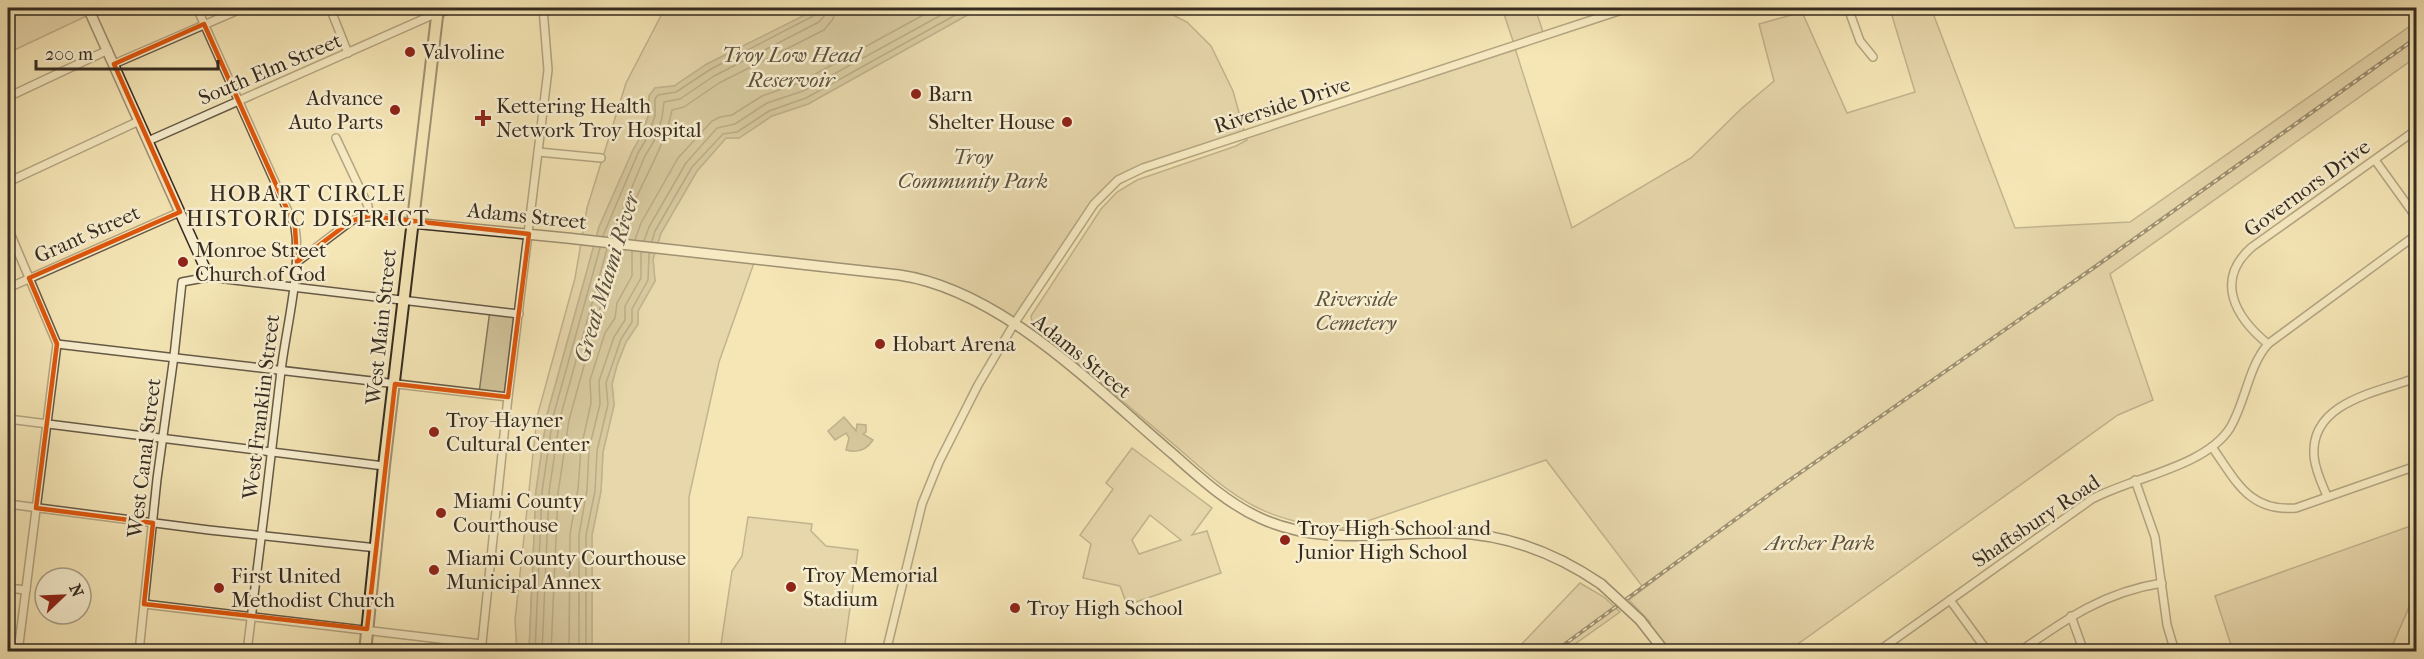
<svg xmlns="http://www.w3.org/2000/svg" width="2424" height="659" font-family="'IM FELL French Canon',serif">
<rect width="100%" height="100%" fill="#f5e6b6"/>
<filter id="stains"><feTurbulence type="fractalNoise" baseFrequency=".00333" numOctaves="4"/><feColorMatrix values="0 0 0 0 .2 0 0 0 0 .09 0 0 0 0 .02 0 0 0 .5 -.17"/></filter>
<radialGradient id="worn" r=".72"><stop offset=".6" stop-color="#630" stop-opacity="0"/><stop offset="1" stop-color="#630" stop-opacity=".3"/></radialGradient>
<g fill="#d4c69d" stroke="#84785f" stroke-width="1.5" fill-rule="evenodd">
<polygon points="8,8 88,8 91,14 8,53"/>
<polygon points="665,8 819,8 707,64 674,86 655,88 649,96 649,114 641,136 633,150 599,227 547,415 536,491 529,651 517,652 515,620 537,417 575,278 587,208 626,83"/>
<path d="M 980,8 L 1159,8 L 1187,22 L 1211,46 L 1233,91 L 1245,134 L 1514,44 L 1502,8 L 1535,8 L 1544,35 L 1514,45 L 1572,228 L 1691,158 L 1741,109 L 1774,81 L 1759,24 L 1802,12 L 1847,113 L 1915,92 L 1890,9 L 1931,8 L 2015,228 L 2130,222 L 2416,22 L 2416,57 L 2110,274 L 2153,400 L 2118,415 L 1788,651 L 1665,651 L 1652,634 L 1650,622 L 1629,600 L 1741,515 L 1642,586 L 1546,460 L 1347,528 C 1314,527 1283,521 1254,506 C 1223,490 1197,464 1171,442 C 1125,403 1080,364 1033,328 L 1031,316 L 1101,209 L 1117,192 L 1137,180 L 1236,146 L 1247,140 L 1245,135 L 1143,168 L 1111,185 L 1014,324 L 943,285 L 755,260 L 719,362 L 689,497 L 689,651 L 592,652 L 592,535 L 601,491 L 603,452 L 614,405 L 612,384 L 617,365 L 626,342 L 638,324 L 638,311 L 655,281 L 653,259 L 661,233 L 697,171 L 726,138 L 739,138 L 772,116 L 808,104 Z"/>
<polygon points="490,310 519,314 508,397 479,393"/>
<path d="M 1132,448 L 1212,508 L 1192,535 L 1207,531 L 1221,573 L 1127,605 L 1120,586 L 1083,578 L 1091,544 L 1080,535 L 1113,489 L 1106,483 ZM 1150,515 L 1181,540 L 1139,554 L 1132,540 Z"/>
<polygon points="748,517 812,524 811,531 826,546 858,550 844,651 720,651 732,571 742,556"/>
<polygon points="2416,524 2416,591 2390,651 2233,651 2215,596"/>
<polygon points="1580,583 1604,597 1620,612 1565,651 1515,651"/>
</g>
<g fill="#b4a683" stroke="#81755c" stroke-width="1.5">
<polygon points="819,8 980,8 808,104 772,116 739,138 726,138 697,171 661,233 653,259 655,281 638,311 638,324 626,342 617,365 612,384 614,405 603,452 601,491 592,535 592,651 529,652 536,491 547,415 599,227 633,150 641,136 649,114 649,96 655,88 674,86 707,64"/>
<path d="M 844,417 L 856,431 L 857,424 L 866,425 L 866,432 L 863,434 L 873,440 C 866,451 857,453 846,450 L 849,438 L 846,433 L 835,440 L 828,431 Z"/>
</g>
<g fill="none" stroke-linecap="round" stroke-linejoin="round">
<g stroke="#746852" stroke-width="1.5">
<polyline points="603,236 638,153 647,138 655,116 655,99 658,95 676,92 711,69 815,15 819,8"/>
<polyline points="611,237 645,156 654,141 662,118 664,102 680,99 714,76 819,22 825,15 827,8"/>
<path d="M 620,238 C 633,194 663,155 672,110 L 684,107 L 719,83 L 824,30 L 833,19 L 836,8"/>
<polyline points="635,240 641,223 678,158 712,121 720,117 732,115 762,96 799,83 936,8"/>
<polyline points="644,241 649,227 686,163 717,128 735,124 767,103 803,91 954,8"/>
<polyline points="652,241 655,231 692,167 723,134 737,132 769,111 806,98 968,8"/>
<polyline points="535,652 542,492 553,417 600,248"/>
<polyline points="542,652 549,492 560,418 607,249"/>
<polyline points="551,652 558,493 569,420 616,250"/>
<polyline points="569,652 570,534 578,489 581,448 591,403 590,380 605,333 615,318 617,303 632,276 632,251"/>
<polyline points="579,652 579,535 587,490 589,449 600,404 599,381 614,337 625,320 625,306 641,278 641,252"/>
<polyline points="586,652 586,535 595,491 597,451 608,404 606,383 621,339 632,322 632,309 648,280 649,253"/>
</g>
<g stroke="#655a46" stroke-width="10">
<g id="street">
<path d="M 197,8 L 295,227 C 302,269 286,328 281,371 C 270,465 259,558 247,652"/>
<polyline points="330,8 348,53"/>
<polyline points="1848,8 1860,41 1873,57"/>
<polyline points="114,64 243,8"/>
<polyline points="8,97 108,50"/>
<polyline points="336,138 368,206 369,216"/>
<polyline points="148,141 437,13"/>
<polyline points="538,152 601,158"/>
<polyline points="2375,160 2416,217"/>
<polyline points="8,182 139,121"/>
<polyline points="8,228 57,344 18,652"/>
<path d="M 297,262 L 351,221 C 371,212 392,220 412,223"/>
<polyline points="8,288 180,212"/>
<polyline points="57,344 508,397"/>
<path d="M 2268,344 C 2235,317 2214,280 2252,247 L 2416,130"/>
<polyline points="8,419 384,466"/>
<path d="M 2212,447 C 2236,481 2249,512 2296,508 L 2416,466"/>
<polyline points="2135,480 2155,537 2167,625 2175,652"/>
<path d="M 2327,496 C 2322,484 2315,470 2314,456 C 2310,402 2378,392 2416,378"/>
<polyline points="8,504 209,530 377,548"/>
<polyline points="8,588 26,590"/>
<polyline points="1950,600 1988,652"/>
<polyline points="144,604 482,644"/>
<polyline points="2071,616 2084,652"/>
<polyline points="139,652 157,479 174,356 182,282 209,277 519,314"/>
<polyline points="481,652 508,397 548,70 543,8"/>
<polyline points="886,652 922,504 939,462 978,385 1014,324 1094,204 1118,180 1143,168 1628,8"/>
<path d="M 1877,652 L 2092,499 C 2133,477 2205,467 2230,428 C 2246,401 2248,367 2268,344 L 2416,235"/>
<path d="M 2019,652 C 2066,619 2104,592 2162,583"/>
</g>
</g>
<g stroke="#352b21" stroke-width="12">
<g id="secondary">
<polyline points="88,8 209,277"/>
<polyline points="437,13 450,8"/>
<path d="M 412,223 L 567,238 L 899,275 C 1002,290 1096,389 1173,454 C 1200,478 1227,503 1260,518 C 1323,547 1387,531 1453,533 C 1507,534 1557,554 1601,584"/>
<polyline points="1640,620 1665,652"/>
</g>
</g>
<g stroke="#352b21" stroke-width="14">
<polyline id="primary" points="365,652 384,466 438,8"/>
</g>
<use href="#street" stroke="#f8efd0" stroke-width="7"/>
<use href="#secondary" stroke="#f8efd0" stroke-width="9"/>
<use href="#primary" stroke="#f5e6b6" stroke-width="10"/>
<g stroke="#352b21" stroke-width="4">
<polyline id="rail" points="1554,652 1777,489 2099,264 2416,38"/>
</g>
<use href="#rail" stroke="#f8efd0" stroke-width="1.5" stroke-dasharray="4.5" stroke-linecap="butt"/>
<g stroke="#352b21" stroke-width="12" stroke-linecap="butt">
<polyline id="secondary-bridge" points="1601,584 1640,620"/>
</g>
<use href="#secondary-bridge" stroke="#f8efd0" stroke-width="9"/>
</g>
<path d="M0 0H2424V659H0ZM 204,24 L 295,227 L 297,262 L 351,221 L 369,216 L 529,234 L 508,397 L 395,384 L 367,629 L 144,604 L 153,523 L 36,508 L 57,344 L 29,278 L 180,212 L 114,64 Z" fill="#f5e6b6" fill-opacity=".55" fill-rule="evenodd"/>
<path fill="none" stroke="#df570d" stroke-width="4.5" stroke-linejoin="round" d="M 204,24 L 295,227 L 297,262 L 351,221 L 369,216 L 529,234 L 508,397 L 395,384 L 367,629 L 144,604 L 153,523 L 36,508 L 57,344 L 29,278 L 180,212 L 114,64 Z"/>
<g fill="#8f2418" stroke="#f8efd0" stroke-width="2">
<circle cx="410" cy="52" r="6"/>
<circle cx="916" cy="94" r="6"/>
<circle cx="395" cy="110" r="6"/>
<path d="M480 109h6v6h6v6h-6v6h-6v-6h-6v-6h6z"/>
<circle cx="1067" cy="122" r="6"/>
<circle cx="183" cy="262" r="6"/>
<circle cx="880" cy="344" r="6"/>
<circle cx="434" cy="432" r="6"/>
<circle cx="441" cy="513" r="6"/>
<circle cx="1285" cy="540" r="6"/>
<circle cx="434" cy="570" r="6"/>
<circle cx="791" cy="587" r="6"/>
<circle cx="219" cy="588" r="6"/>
<circle cx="1015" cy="608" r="6"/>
</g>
<g text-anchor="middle" stroke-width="5" stroke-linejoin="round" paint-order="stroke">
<g font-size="21" fill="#352b21" stroke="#f8efd0" text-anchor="start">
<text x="422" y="59">Valvoline</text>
<text x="928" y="101">Barn</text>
<text x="383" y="105" text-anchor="end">Advance<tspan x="383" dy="24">Auto Parts</tspan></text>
<text x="496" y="113">Kettering Health<tspan x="496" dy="24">Network Troy Hospital</tspan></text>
<text x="1055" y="129" text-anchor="end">Shelter House</text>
<text x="195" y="257">Monroe Street<tspan x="195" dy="24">Church of God</tspan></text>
<text x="892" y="351">Hobart Arena</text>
<text x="446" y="427">Troy-Hayner<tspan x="446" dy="24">Cultural Center</tspan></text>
<text x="453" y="508">Miami County<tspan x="453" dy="24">Courthouse</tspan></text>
<text x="1297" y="535">Troy High School and<tspan x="1297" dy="24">Junior High School</tspan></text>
<text x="446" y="565">Miami County Courthouse<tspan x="446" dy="24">Municipal Annex</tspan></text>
<text x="803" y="582">Troy Memorial<tspan x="803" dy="24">Stadium</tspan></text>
<text x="231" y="583">First United<tspan x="231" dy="24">Methodist Church</tspan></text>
<text x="1027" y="615">Troy High School</text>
</g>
<g font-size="21" fill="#352b21" stroke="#f8efd0">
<text transform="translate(270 69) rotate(-23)" y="7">South Elm Street</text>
<text transform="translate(1282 105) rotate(-18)" y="7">Riverside Drive</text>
<text transform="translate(2307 188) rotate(-36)" y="7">Governors Drive</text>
<text transform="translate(527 216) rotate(6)" y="7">Adams Street</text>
<text transform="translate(87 234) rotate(-24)" y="7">Grant Street</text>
<text transform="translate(381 327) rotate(-84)" y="7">West Main Street</text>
<text transform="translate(1082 356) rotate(39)" y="7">Adams Street</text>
<text transform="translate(261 407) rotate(-83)" y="7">West Franklin Street</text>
<text transform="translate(144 458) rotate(-83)" y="7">West Canal Street</text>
<text transform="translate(2036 521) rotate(-34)" y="7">Shaftsbury Road</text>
</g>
<g font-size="21" font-style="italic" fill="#5d5240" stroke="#f8efd0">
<text x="973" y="164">Troy<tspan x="973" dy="24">Community Park</tspan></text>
<text x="1356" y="306">Riverside<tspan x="1356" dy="24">Cemetery</tspan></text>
<text x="1820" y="550">Archer Park</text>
</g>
<g font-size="22" font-style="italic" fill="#5b503e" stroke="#f8efd0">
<text x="791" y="62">Troy Low Head<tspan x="791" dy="25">Reservoir</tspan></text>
<text transform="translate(606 277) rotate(-73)" y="8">Great Miami River</text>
</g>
<g font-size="22" letter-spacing="1.5" fill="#352b21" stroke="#f8efd0">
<text x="308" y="201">HOBART CIRCLE<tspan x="308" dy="25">HISTORIC DISTRICT</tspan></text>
</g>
</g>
<rect width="2424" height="659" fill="none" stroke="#f5e6b6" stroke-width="30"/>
<rect x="9" y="9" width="2406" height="641" fill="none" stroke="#352b21" stroke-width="3"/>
<rect x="15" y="15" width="2394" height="629" fill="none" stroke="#352b21" stroke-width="1.5"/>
<g transform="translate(63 596) rotate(67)"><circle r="28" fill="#f8efd0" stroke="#aaa18a" stroke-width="1.5"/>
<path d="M0-4.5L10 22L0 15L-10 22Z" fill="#8f2418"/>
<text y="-9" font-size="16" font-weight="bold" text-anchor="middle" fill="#352b21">N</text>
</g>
<path d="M36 60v9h182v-9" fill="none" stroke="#352b21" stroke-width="3"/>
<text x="45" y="60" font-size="18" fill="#352b21" stroke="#f8efd0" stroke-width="4.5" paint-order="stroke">200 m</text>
<rect width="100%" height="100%" filter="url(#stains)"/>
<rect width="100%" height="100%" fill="url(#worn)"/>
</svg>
